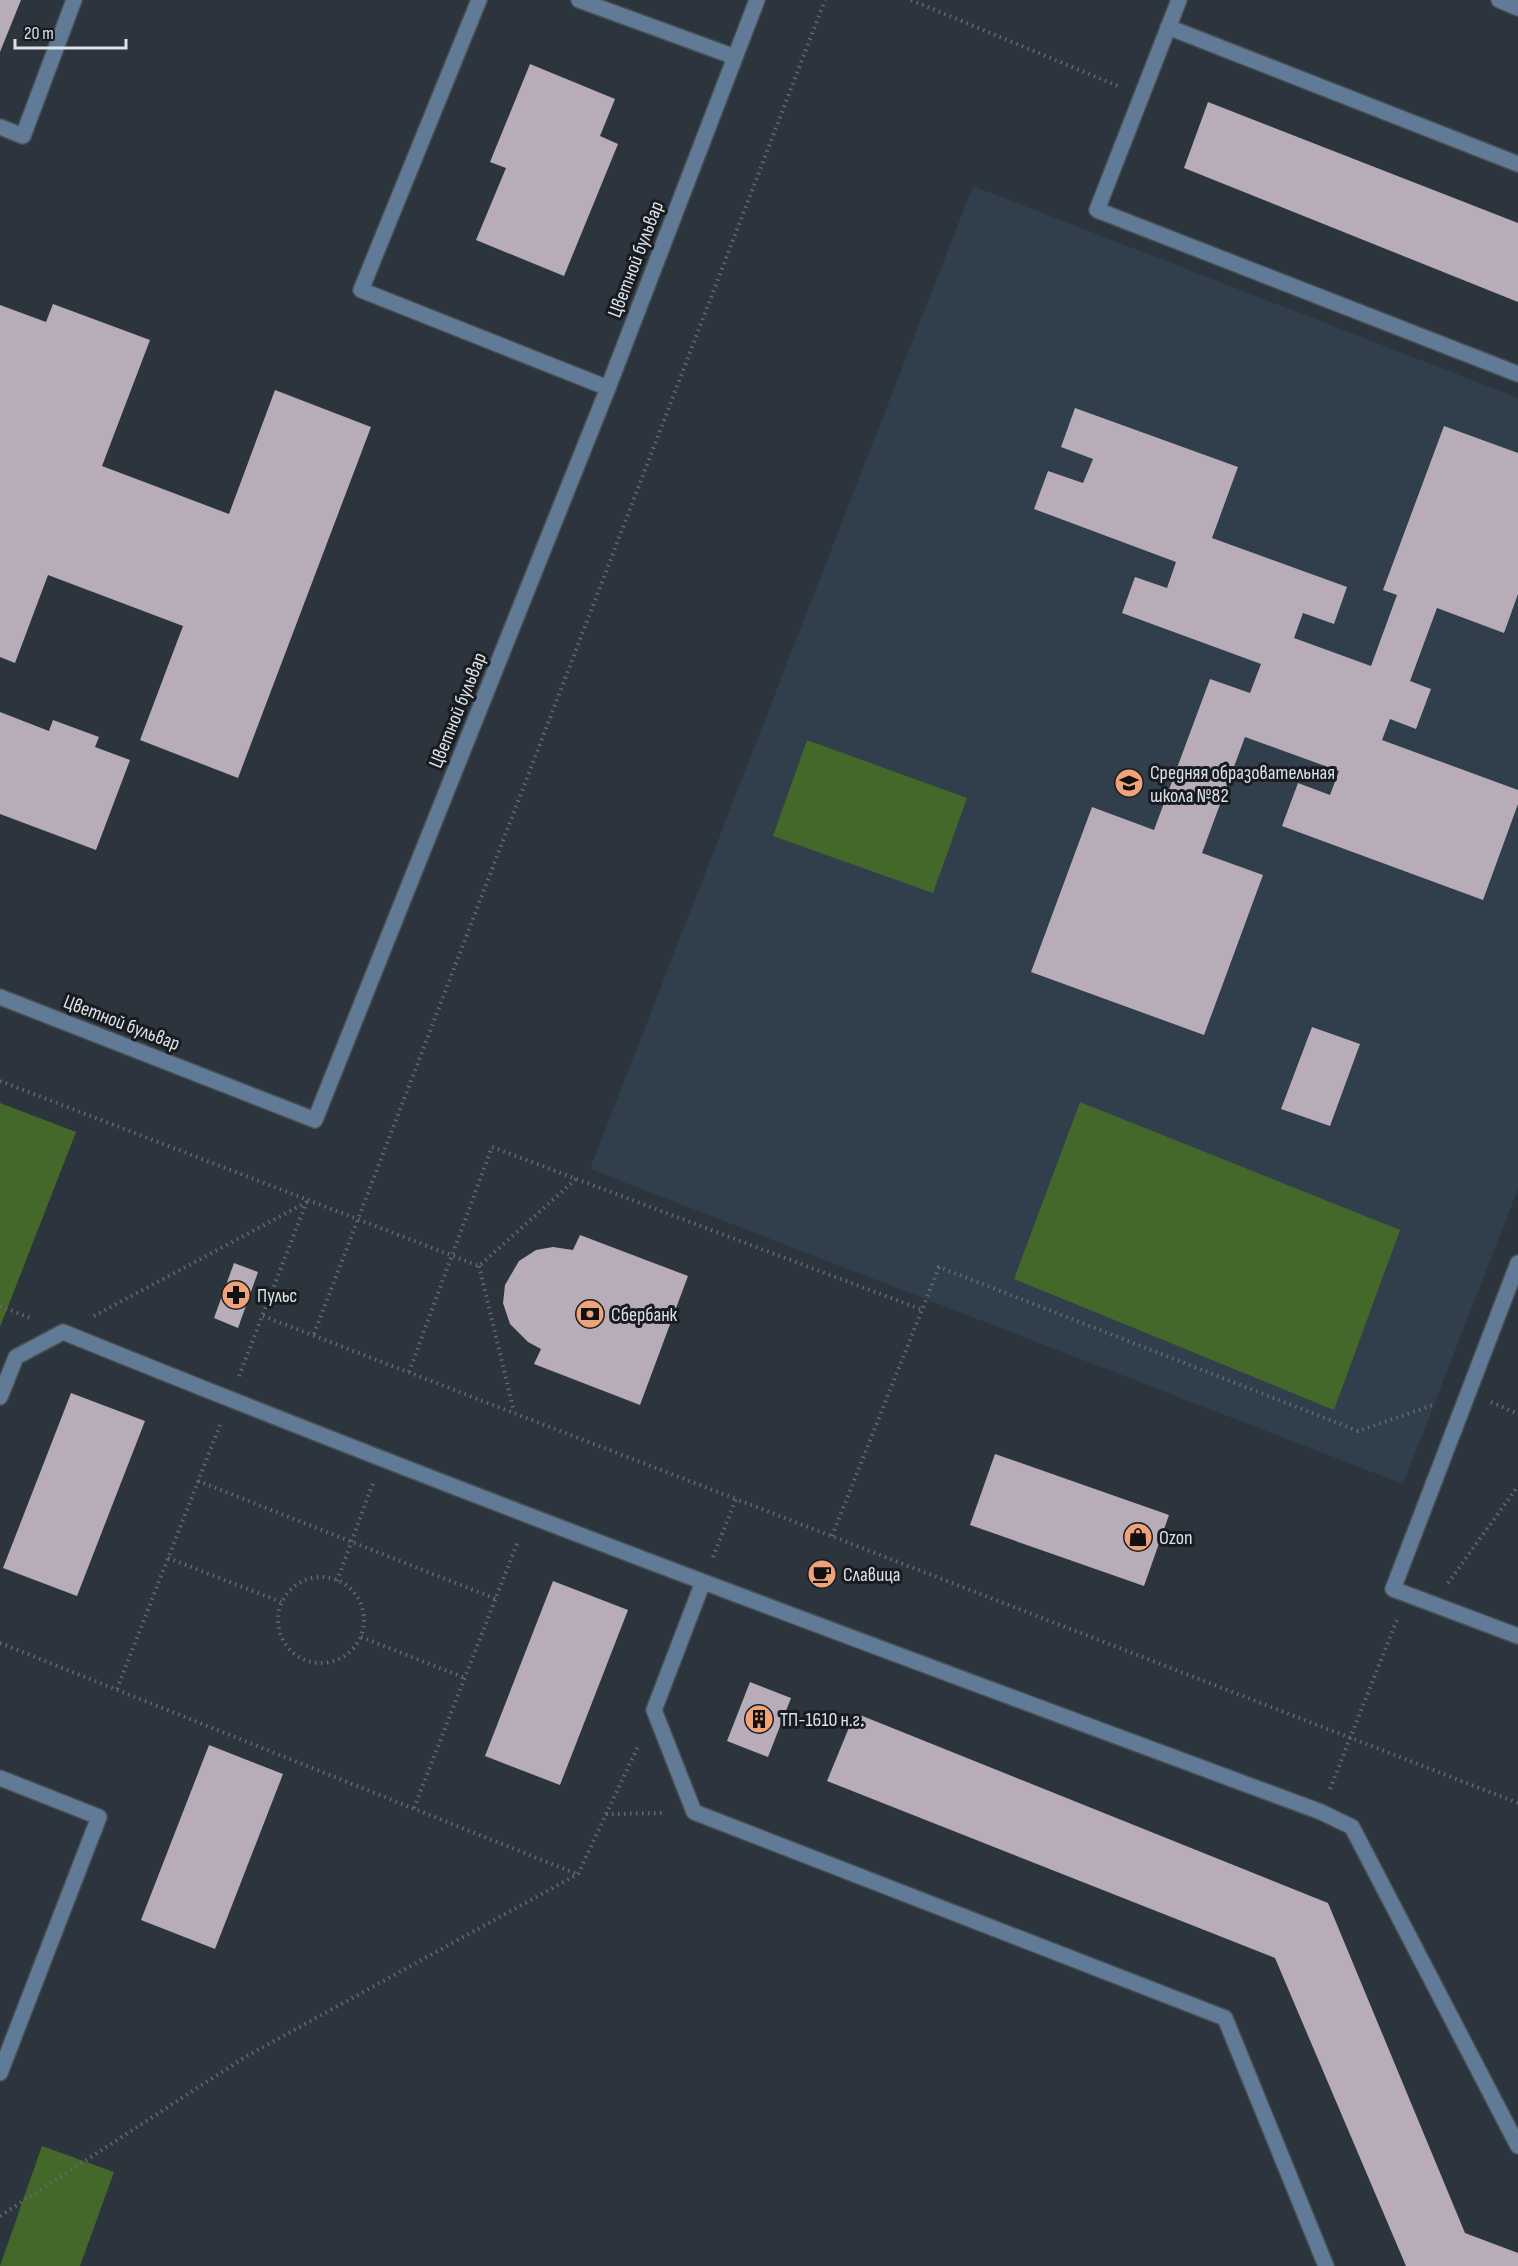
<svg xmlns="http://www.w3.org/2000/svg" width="1518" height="2266" font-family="'Sofia Sans Condensed',sans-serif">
<rect width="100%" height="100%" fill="#2c353d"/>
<polygon fill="#303f4b" points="973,186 1518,398 1518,1189 1403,1484 590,1169"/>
<g fill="#43682a">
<polygon points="807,740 967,798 933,893 773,836"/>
<polygon points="1080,1102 1400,1230 1334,1410 1014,1279"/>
<polygon points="0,1103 76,1132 0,1327"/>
<polygon points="42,2146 114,2172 80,2266 0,2266"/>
</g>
<g fill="#b7acb7">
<polygon points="0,0 21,0 0,52"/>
<polygon points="530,64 615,99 600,136 618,144 564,276 476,240 506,168 490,162"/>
<polygon points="1208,102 1518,223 1518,302 1184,168"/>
<polygon points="53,304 150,340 102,466 229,514 275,390 371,427 238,778 140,740 183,626 48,575 15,663 0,657 0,305 46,322"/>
<polygon points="1075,408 1238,467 1212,538 1347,587 1334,624 1303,613 1294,638 1371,666 1397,595 1383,590 1444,426 1518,453 1518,594 1504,633 1437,608 1410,681 1431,689 1416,729 1390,719 1382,740 1518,790 1518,804 1483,900 1282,826 1298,783 1330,795 1339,771 1245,737 1202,853 1263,875 1204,1035 1031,972 1092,807 1154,830 1210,679 1250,693 1261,664 1122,613 1135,577 1167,588 1176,562 1034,509 1048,471 1083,483 1093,459 1061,447"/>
<polygon points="0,712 49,731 53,720 99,737 95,747 130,760 96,850 0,814"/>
<polygon points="1312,1027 1360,1044 1330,1126 1281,1109"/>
<polygon points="580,1235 688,1276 640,1405 534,1364 541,1349 528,1342 510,1324 503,1303 505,1285 519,1261 536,1250 553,1247 573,1250"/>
<polygon points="234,1263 258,1272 238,1328 214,1318"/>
<polygon points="71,1393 145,1421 77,1596 3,1568"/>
<polygon points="995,1454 1169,1515 1144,1586 970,1525"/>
<polygon points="553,1581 628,1610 560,1785 485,1756"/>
<polygon points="750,1682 791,1698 768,1757 727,1741"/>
<polygon points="855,1713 1328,1903 1465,2233 1518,2253 1518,2266 1406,2266 1275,1958 827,1781"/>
<polygon points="209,1745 283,1774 215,1949 141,1920"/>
</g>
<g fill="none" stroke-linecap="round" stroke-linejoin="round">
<g stroke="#485158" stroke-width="18">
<g id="minor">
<polyline points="479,0 361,290 608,388"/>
<polyline points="579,0 735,57"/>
<polyline points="1179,0 1097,210 1518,374"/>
<polyline points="1499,0 1518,8"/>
<polyline points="1168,27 1518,164"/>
<polyline points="0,127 23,136 74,0"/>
<polyline points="0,997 315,1120 608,388 757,0"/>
<polyline points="1518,1263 1393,1589 1518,1636"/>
<path d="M 0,1397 L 16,1357 L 63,1332 C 479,1501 900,1656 1321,1812 L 1352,1827 L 1518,2146"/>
<polyline points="703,1582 654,1710 694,1812 1225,2018 1326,2266"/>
<polyline points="0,1778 99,1817 0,2073"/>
</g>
</g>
<g stroke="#616971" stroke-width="4" stroke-dasharray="1.5 4.5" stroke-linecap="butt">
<polyline points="911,0 1118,86"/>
<polyline points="0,1081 479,1266 576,1179"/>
<polyline points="479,1266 514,1412"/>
<polyline points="0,1306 30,1318"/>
<polyline points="94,1316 307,1202"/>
<polyline points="263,1316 736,1499"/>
<polyline points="314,1334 825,0"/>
<polyline points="409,1372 492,1147 920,1309"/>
<polyline points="239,1376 307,1201"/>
<polyline points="1491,1402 1518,1414"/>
<polyline points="198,1481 496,1599"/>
<polyline points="832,1536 939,1267 1358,1431 1436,1404"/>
<polyline points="713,1557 736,1499 1518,1803"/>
<polyline points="168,1558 281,1602"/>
<circle cx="321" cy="1620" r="43"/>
<polyline points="337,1581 373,1483"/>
<polyline points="1448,1583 1518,1486"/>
<polyline points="361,1637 465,1678"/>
<polyline points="0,1643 577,1874"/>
<polyline points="117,1689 220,1425"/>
<polyline points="1330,1789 1398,1617"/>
<polyline points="414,1808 518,1541"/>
<polyline points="606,1814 666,1813"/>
<polyline points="0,2216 245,2057 578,1874 639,1744"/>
</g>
<use href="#minor" stroke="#617b97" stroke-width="15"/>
</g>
<defs>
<g id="school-disc" transform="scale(1.5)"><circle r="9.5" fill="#f0a378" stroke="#181c20"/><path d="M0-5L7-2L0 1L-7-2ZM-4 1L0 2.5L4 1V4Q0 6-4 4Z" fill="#111"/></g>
<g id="pharmacy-disc" transform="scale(1.5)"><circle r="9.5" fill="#f0a378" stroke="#181c20"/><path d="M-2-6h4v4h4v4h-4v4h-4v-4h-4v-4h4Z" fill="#111"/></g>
<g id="bank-disc" transform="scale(1.5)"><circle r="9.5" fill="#f0a378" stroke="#181c20"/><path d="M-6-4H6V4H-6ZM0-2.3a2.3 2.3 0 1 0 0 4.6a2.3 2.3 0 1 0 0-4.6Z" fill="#111"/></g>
<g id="shop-disc" transform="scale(1.5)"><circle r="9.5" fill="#f0a378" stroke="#181c20"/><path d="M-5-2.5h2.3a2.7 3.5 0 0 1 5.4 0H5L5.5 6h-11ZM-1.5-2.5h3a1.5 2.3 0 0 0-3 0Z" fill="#111"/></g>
<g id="cafe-disc" transform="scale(1.5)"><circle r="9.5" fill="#f0a378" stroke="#181c20"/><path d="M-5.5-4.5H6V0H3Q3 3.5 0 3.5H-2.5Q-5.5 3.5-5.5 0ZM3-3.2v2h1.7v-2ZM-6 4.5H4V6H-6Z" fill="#111"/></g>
<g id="building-disc" transform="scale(1.5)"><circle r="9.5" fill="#f0a378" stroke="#181c20"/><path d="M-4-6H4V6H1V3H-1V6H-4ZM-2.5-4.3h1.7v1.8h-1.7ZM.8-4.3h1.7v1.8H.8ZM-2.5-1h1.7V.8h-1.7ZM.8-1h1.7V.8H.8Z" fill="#111"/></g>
</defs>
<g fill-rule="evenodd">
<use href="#school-disc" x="1129" y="783"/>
<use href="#pharmacy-disc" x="236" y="1295"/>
<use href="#bank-disc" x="590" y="1314"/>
<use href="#shop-disc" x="1138" y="1537"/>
<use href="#cafe-disc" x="822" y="1574"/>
<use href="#building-disc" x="759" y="1719"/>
</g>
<g text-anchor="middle" stroke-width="6" stroke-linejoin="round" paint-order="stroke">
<g font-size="20" fill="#dce2e8" stroke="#181c20">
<text transform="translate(635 259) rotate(-69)" y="7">Цветной бульвар</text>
<text transform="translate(457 710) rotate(-68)" y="7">Цветной бульвар</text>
<text transform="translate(122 1022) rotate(21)" y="7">Цветной бульвар</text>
</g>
<g font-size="20" fill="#dce2e8" stroke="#181c20" text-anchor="start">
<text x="1150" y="779">Средняя образовательная<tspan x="1150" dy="23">школа №82</tspan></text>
<text x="257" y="1302">Пульс</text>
<text x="611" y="1321">Сбербанк</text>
<text x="1159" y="1544">Ozon</text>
<text x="843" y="1581">Славица</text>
<text x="780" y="1726">ТП-1610 н.г.</text>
</g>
</g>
<path d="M15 39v9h111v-9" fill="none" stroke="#dce2e8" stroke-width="3"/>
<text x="24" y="39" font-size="18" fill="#dce2e8" stroke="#181c20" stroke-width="4.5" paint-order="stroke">20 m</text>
</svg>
